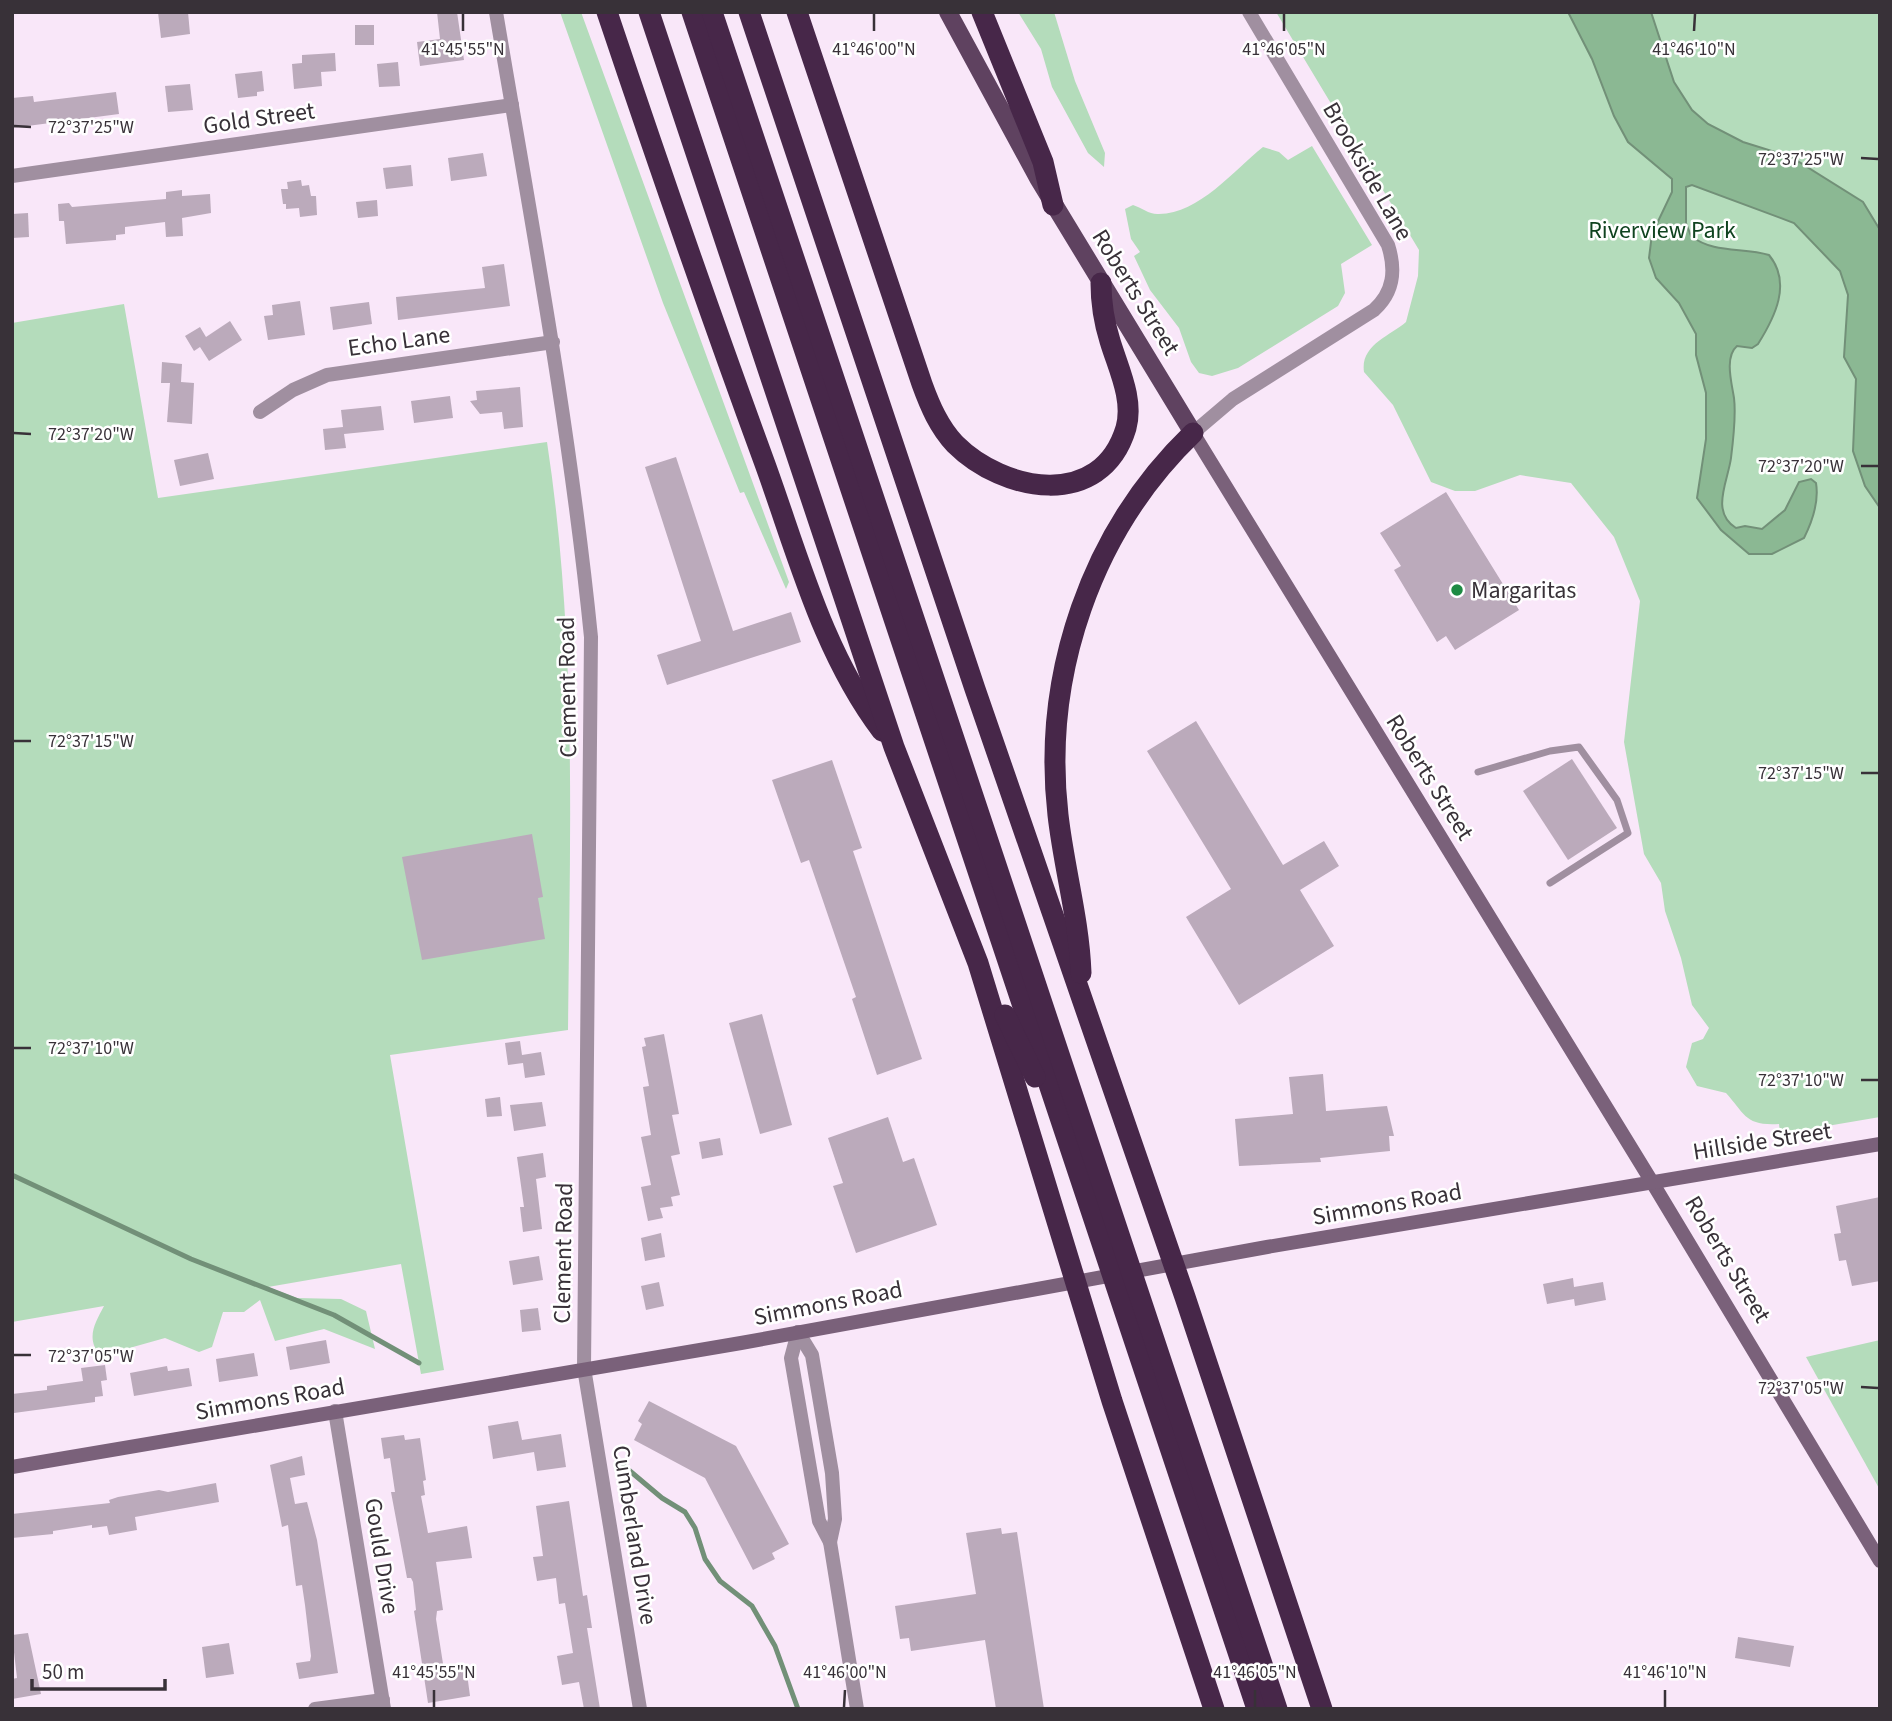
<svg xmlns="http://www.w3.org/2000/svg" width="1892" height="1721" font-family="'Source Sans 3',sans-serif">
<rect width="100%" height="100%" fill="#f9e7f9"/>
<g fill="#b4dcbb">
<polygon points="560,12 581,12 789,582 786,589 744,492 740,493 663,303"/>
<polygon points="1018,12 1054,12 1075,81 1105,153 1104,167 1088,153 1052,87 1041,49"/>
<path d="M 1276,12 L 1880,12 L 1880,1117 L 1780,1134 L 1779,1124 C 1745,1126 1745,1114 1726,1093 L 1697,1086 L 1686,1067 L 1692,1043 L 1703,1039 L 1709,1028 L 1692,1005 L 1681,958 L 1665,911 L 1661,883 L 1644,854 L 1624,742 L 1640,601 L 1614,537 L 1571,483 L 1520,475 L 1475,491 L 1455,491 L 1431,482 L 1393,405 L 1364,372 C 1360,345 1390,336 1406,322 L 1418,276 L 1419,250 Z"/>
<path d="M 1312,146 L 1372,245 L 1341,264 L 1345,293 L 1338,306 L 1238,368 L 1212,376 L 1199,373 L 1191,362 L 1179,328 L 1150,290 L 1134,256 L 1140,252 L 1131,239 L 1125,209 L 1133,205 C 1142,208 1150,215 1159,214 C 1199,214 1234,170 1263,147 L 1279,152 L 1288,160 Z"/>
<path d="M 124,304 L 158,498 L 547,442 C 577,639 570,831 568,1030 L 390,1055 L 444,1370 L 421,1374 L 401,1264 L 268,1287 L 297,1298 L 341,1299 L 366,1311 L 375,1349 L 324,1329 L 275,1341 L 260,1300 L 244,1312 L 223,1312 L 212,1347 L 199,1352 L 165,1338 L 101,1356 C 85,1339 95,1323 104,1306 L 12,1322 L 12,323 Z"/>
<polygon points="1880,1340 1880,1490 1806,1357"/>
</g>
<path fill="#8bb893" stroke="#729078" stroke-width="2" d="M 1568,12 L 1651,12 L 1674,82 L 1692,110 L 1708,124 L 1743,142 L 1791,157 L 1863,202 L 1880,230 L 1880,508 L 1865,486 L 1853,451 L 1856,379 L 1844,357 L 1848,295 L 1840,271 L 1794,223 L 1692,185 L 1686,187 L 1686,223 L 1691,236 C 1714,254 1743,247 1769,255 C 1792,283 1775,317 1758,344 L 1752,348 L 1737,346 C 1724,357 1732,384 1734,398 C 1736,414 1733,442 1731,458 C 1728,481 1710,512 1736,528 L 1745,526 L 1762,529 L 1785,510 L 1799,482 L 1811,479 L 1816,483 C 1819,501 1812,522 1804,538 L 1772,554 L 1749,554 L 1721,530 L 1697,498 L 1706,439 L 1706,393 L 1696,355 L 1696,334 L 1679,303 L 1656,278 L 1649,258 L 1652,234 L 1672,192 L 1672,179 L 1628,142 L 1614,116 L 1592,59 Z"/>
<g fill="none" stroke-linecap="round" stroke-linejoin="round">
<g stroke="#729078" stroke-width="5">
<polyline points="12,1175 191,1259 334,1315 419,1363"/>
<polyline points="624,1466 662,1498 685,1512 695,1528 705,1559 720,1581 752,1606 775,1646 798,1709"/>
</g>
</g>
<g fill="#bab">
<polygon points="158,12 188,12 190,34 161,38"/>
<polygon points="437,12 457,12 464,60 420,66 417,42 440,39"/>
<rect x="355" y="25" width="19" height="20"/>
<polygon points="335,53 336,71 321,72 322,86 294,89 292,64 302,63 302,55"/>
<polygon points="398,62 400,86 379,87 377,64"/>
<polygon points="262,71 264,91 257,92 257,96 238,98 235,74"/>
<polygon points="190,84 193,110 168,112 165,86"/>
<polygon points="116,92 119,114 12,128 12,98 33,96 34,102"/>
<polygon points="483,153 487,176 451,181 448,158"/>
<polygon points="411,165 413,186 386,189 383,168"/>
<polygon points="301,180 302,186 309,185 311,196 316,196 317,215 300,217 299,208 286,209 286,204 283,204 281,189 288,189 287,182"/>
<polygon points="182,190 182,196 210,194 211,213 182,218 183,236 166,237 165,222 125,227 125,234 116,235 116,240 66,244 64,221 59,221 58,204 69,203 72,207 166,199 166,192"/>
<polygon points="377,200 378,216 358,218 356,202"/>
<polygon points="28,213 29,237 12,238 12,214"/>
<polygon points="504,264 510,306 398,320 396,297 485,288 482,267"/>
<polygon points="300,301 305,335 268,340 264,316 273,315 272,305"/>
<polygon points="369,302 372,324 333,330 330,307"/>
<polygon points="230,321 242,340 209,361 200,347 194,351 185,336 200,327 206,337"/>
<polygon points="162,362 182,364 181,382 194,383 192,424 167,422 170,383 161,383"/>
<polygon points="520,387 523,427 504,429 502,412 480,414 470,401 477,400 476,391"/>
<polygon points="450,396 453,418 414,423 411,401"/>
<polygon points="381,406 384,430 344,434 346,448 325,450 323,429 343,427 341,410"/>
<polygon points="208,453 214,479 180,486 174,460"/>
<polygon points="676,457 733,631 791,612 801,642 667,685 657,655 701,641 645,467"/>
<polygon points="1446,492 1519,610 1455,650 1446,636 1437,642 1394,570 1401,566 1380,533"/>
<polygon points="1196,721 1283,865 1324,841 1339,866 1300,890 1334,946 1239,1005 1186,917 1231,889 1147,751"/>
<polygon points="1572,759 1617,828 1568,860 1523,791"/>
<polygon points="832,760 862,848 853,851 922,1059 877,1075 852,999 856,997 809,860 801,863 772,780"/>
<polygon points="532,834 543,897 538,898 545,939 422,960 402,857"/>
<polygon points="762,1014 792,1125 760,1134 729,1023"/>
<polygon points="664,1034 679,1114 672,1115 680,1154 671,1156 680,1195 671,1197 673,1206 660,1208 663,1218 648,1221 641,1187 651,1185 641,1137 651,1135 643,1087 649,1086 642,1047 646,1046 644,1038"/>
<polygon points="520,1041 522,1055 541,1052 545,1075 525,1078 523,1063 508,1065 505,1043"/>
<polygon points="1323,1074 1326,1111 1387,1106 1394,1136 1389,1136 1390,1151 1320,1158 1321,1162 1239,1166 1235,1119 1293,1114 1289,1077"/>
<polygon points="500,1097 502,1116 487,1117 485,1099"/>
<polygon points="542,1102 546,1126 514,1131 510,1105"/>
<polygon points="888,1117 903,1162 914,1158 937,1225 856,1253 833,1186 843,1183 828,1138"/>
<polygon points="720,1138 723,1155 702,1159 699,1142"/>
<polygon points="543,1153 546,1177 536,1179 542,1229 523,1232 520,1207 524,1207 517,1157"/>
<polygon points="1880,1197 1880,1281 1852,1286 1846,1260 1839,1261 1834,1234 1841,1233 1836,1206"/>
<polygon points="661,1233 665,1257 645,1261 641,1238"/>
<polygon points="539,1256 543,1280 513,1285 509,1261"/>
<polygon points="1573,1278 1574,1287 1603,1282 1606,1300 1575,1306 1574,1299 1547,1304 1543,1284"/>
<polygon points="659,1282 664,1306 646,1310 641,1286"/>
<polygon points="538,1308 541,1330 522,1332 520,1310"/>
<polygon points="326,1340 330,1363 290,1370 286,1347"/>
<polygon points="254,1353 258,1376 219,1382 216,1359"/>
<polygon points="105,1365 107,1380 101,1381 103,1396 95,1397 95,1402 14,1413 12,1394 47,1390 47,1386 83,1381 81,1368"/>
<polygon points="167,1366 168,1371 189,1368 192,1386 134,1396 130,1373"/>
<polygon points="649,1401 736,1446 789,1544 772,1553 775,1559 753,1570 705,1478 634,1440 642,1424 638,1421"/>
<polygon points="518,1421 522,1440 561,1434 566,1467 537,1471 534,1452 493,1459 488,1426"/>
<polygon points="404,1435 405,1440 420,1438 426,1480 423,1481 425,1495 421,1496 428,1533 467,1526 472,1558 436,1562 443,1610 437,1611 436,1619 444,1670 466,1666 470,1696 428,1703 414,1611 416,1610 413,1582 411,1578 407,1578 391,1492 395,1492 390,1458 384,1459 381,1438"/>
<polygon points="302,1456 305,1475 290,1478 295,1504 307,1502 317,1540 338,1673 299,1679 296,1663 310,1661 311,1656 305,1605 302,1585 296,1586 288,1525 282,1527 270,1465"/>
<polygon points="216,1483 219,1502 135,1517 137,1530 109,1535 107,1526 92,1528 92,1525 53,1531 53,1534 12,1538 12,1514 110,1503 109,1500 118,1497 159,1490 168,1492"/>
<polygon points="569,1501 583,1596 587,1595 592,1628 587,1628 600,1709 584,1709 579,1682 562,1685 557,1656 573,1653 565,1603 559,1604 556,1578 537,1581 533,1557 543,1556 536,1506"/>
<polygon points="1001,1528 1002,1534 1017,1532 1044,1709 996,1709 985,1640 911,1651 909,1638 900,1639 895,1606 976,1594 966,1533"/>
<polygon points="28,1633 41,1694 12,1699 12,1679 17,1678 12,1635"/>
<polygon points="1738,1637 1794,1646 1790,1667 1735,1658"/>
<polygon points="229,1643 234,1674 206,1678 202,1647"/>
</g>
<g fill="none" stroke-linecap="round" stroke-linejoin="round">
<polyline stroke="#a08fa0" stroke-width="7" points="1478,772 1550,751 1579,747 1617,800 1628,833 1550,883"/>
<g stroke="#a08fa0" stroke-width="14">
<path d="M 496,12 C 531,220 570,427 591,637 L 584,1368 L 640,1709"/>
<polyline points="12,176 512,105"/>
<polyline points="260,412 293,390 327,375 553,342"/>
<path d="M 1193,433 L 1233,399 L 1374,310 C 1394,292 1396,270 1388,245 L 1249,12"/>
<polyline points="798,1332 791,1358 819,1521 830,1542 857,1709"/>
<polyline points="798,1332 812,1355 832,1473 835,1519 830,1542"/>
<polyline points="335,1411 384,1709"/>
<polyline points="315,1709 383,1700"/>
</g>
<g stroke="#7a617a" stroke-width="14">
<polyline points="1193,433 1652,1182 1880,1561"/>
<polyline points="12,1467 741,1343 1267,1247 1880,1144"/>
</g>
<polyline stroke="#5f4260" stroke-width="18" points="948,12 1038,178 1193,433"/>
<g stroke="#472749" stroke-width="21">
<path d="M 607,12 C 658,164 710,314 765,464 C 798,555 823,653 882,731"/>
<polyline points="649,12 894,747 978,963 1112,1401 1214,1709"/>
<polyline points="692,12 1257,1709"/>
<polyline points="712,12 1277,1709"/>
<polyline points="749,12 975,689 1185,1297 1322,1709"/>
<path d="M 797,12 L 922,384 C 930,406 939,427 955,444 C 1003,492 1101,511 1126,428 C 1134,399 1118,368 1110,341 C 1104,322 1101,303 1101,283"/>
<polyline points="982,12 1043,162 1053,205"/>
<path d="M 1081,973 C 1079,919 1064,868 1058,815 C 1042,675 1091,531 1193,433"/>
<polyline points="1005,1015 1035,1077"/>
</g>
</g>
<path fill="none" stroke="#383138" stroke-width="2.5" d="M 463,31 L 463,14M 874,31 L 874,14M 1284,31 L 1284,14M 1694,31 L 1695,14M 14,126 L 31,127M 1861,158 L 1878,159M 14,433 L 31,434M 1861,466 L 1878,466M 14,741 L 31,741M 1861,773 L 1878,773M 14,1048 L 31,1048M 1861,1080 L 1878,1080M 14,1355 L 31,1355M 1861,1387 L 1878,1388M 434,1707 L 434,1690M 844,1707 L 845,1690M 1255,1707 L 1255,1690M 1665,1707 L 1665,1690"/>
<circle fill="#1d8b43" stroke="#fff" stroke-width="2.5" cx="1457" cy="590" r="7"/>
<g text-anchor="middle" stroke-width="5" stroke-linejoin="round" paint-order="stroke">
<g font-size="24" fill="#383138" stroke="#fff">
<text transform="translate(259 118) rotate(-8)" y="8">Gold Street</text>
<text transform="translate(1368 171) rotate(60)" y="8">Brookside Lane</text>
<text transform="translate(1136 292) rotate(58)" y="8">Roberts Street</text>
<text transform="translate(399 341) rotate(-8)" y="8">Echo Lane</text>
<text transform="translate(567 687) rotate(-91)" y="8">Clement Road</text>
<text transform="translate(1430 777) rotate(58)" y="8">Roberts Street</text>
<text transform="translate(1762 1141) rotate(-9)" y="8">Hillside Street</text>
<text transform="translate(1387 1204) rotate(-10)" y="8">Simmons Road</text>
<text transform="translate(563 1253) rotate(-89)" y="8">Clement Road</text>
<text transform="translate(1728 1259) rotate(59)" y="8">Roberts Street</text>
<text transform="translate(828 1303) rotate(-11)" y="8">Simmons Road</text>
<text transform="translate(270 1399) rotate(-10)" y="8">Simmons Road</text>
<text transform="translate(635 1535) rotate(81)" y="8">Cumberland Drive</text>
<text transform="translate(382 1556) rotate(81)" y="8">Gould Drive</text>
</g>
<g font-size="24" fill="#0f431f" stroke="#fff">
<text x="1662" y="238">Riverview Park</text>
</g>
<g font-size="24" fill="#383138" stroke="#fff" text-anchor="start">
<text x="1471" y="598">Margaritas</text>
</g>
</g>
<g font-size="18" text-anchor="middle" fill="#383138" stroke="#fff" stroke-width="5" stroke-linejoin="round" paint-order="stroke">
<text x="463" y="55">41°45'55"N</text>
<text x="874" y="55">41°46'00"N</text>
<text x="1284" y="55">41°46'05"N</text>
<text x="1694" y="55">41°46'10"N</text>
<text x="91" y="133">72°37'25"W</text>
<text x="1801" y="165">72°37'25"W</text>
<text x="91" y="440">72°37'20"W</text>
<text x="1801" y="472">72°37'20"W</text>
<text x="91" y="747">72°37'15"W</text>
<text x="1801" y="779">72°37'15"W</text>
<text x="91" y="1054">72°37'10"W</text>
<text x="1801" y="1086">72°37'10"W</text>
<text x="91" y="1362">72°37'05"W</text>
<text x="1801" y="1394">72°37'05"W</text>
<text x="434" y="1678">41°45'55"N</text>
<text x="845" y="1678">41°46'00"N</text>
<text x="1255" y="1678">41°46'05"N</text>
<text x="1665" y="1678">41°46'10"N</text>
</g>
<rect width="1892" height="1721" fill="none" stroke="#383138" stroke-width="28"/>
<path d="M32 1679v10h133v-10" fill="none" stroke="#383138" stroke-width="3.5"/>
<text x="42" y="1679" font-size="21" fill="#383138" stroke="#ffffff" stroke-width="5" paint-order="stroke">50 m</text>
</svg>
